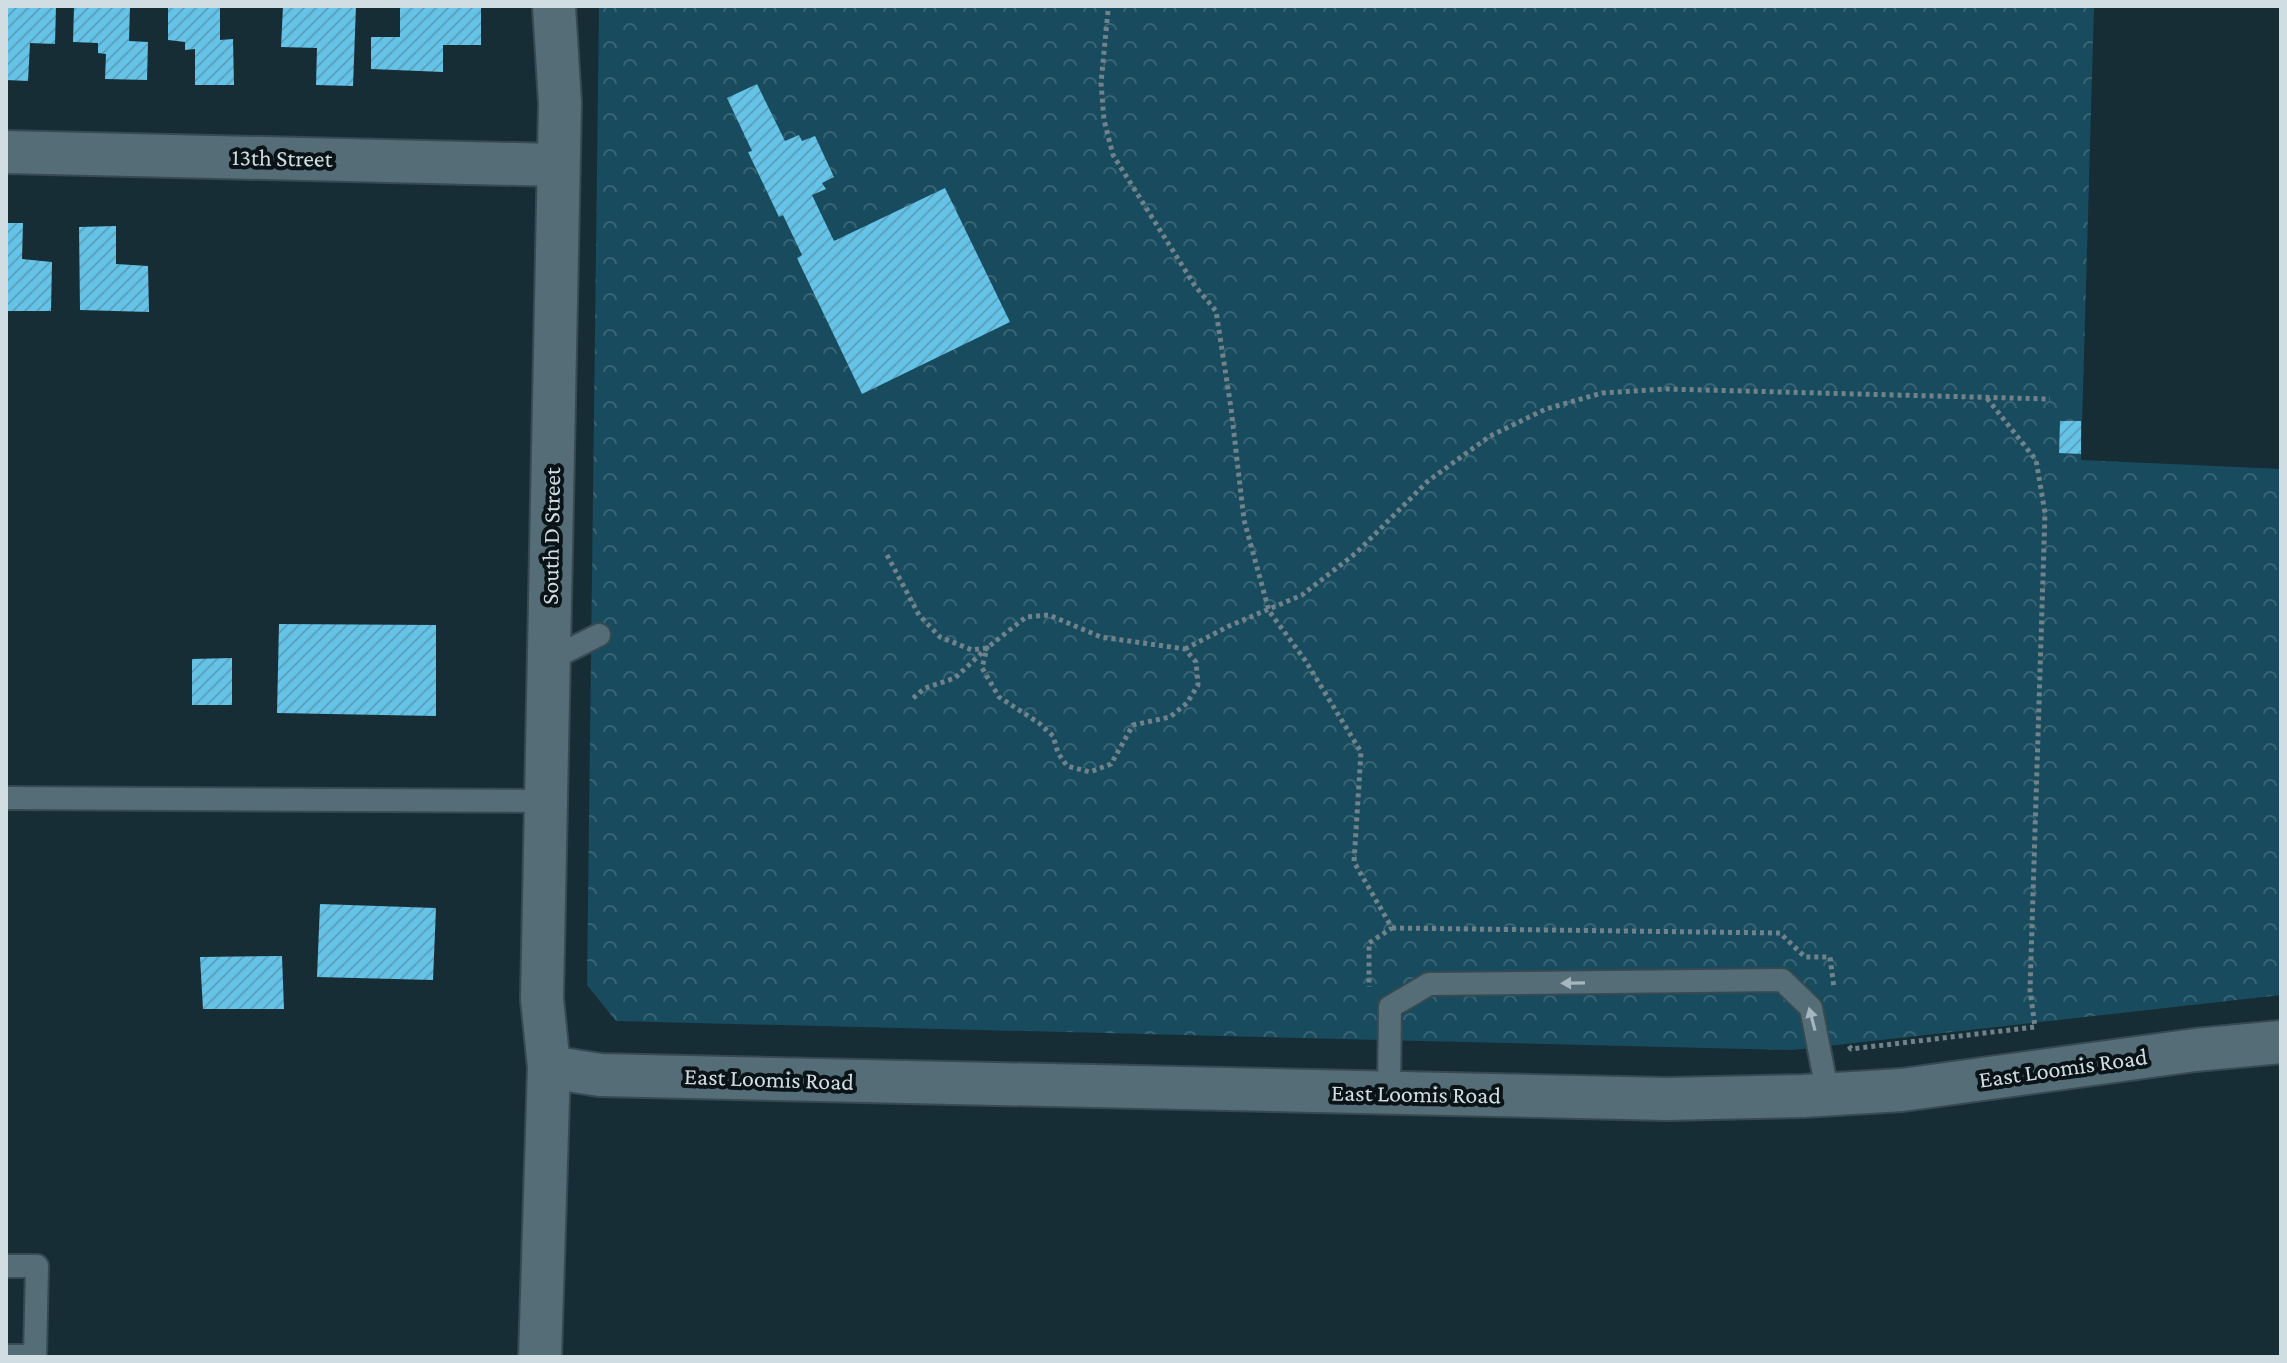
<svg xmlns="http://www.w3.org/2000/svg" width="2287" height="1363" font-family="'Crimson Pro',serif">
<defs>
<pattern id="park-crowns" width="20" height="18" patternUnits="userSpaceOnUse" patternTransform="scale(2)"><rect width="20" height="18" fill="#174b5d"/><path d="M2 6a3 3 0 1 1 6 0M12 15a3 3 0 1 1 6 0" fill="none" stroke="#386474"/></pattern>
<pattern id="building-hatch" width="6" height="6" patternUnits="userSpaceOnUse" patternTransform="scale(2)"><rect width="6" height="6" fill="#65c3e8"/><path d="M-1 1l2-2M0 6l6-6M5 7l2-2" fill="none" stroke="#5ba3bf"/></pattern>
</defs>
<rect width="100%" height="100%" fill="#162d36"/>
<polygon fill="url(#park-crowns)" points="599,6 2094,6 2081,460 2281,469 2281,995 1792,1050 616,1021 587,985"/>
<g fill="url(#building-hatch)">
<polygon points="6,6 56,6 55,44 30,43 28,81 6,80"/>
<polygon points="74,6 130,6 129,41 148,42 147,80 105,79 106,54 98,53 98,43 73,42"/>
<polygon points="168,6 220,6 220,40 233,39 234,85 195,85 195,49 185,50 185,42 168,40"/>
<polygon points="283,6 356,6 353,86 316,85 317,48 281,47"/>
<polygon points="400,6 481,6 481,45 443,45 443,72 371,69 371,37 400,37"/>
<polygon points="757,84 785,141 799,135 802,141 815,136 834,177 822,183 826,189 812,195 834,241 945,188 1010,322 862,394 797,258 802,255 783,215 779,217 748,152 752,151 727,98"/>
<polygon points="6,223 23,223 22,259 52,262 51,311 6,311"/>
<polygon points="116,226 116,264 148,266 149,312 80,310 79,227"/>
<polygon points="2060,421 2081,421 2081,454 2059,453"/>
<polygon points="279,624 436,625 436,716 277,713"/>
<polygon points="232,658 232,705 192,705 192,659"/>
<polygon points="320,904 436,908 433,980 317,977"/>
<polygon points="282,956 284,1009 203,1009 200,957"/>
</g>
<g fill="none" stroke-linecap="round" stroke-linejoin="round">
<g stroke="#374951" stroke-width="26">
<g id="lane">
<polyline points="549,660 599,635"/>
<polyline points="6,798 546,801"/>
<polyline points="1389,1094 1390,1007 1429,984 1782,980 1811,1008 1828,1095"/>
<polyline points="6,1266 37,1266 35,1357"/>
<polyline points="6,1356 35,1356"/>
</g>
</g>
<g stroke="#374951" stroke-width="46">
<g id="street">
<polyline points="6,152 557,165"/>
<polyline points="549,1067 600,1075 1667,1099 1803,1096 1902,1090 2195,1050 2281,1042"/>
<polyline points="540,1357 549,1067 542,999 560,103 554,6"/>
</g>
</g>
<g stroke="#70828a" stroke-width="5" stroke-dasharray="4 4" stroke-linecap="butt">
<polyline points="1108,11 1101,83 1104,120 1113,155 1195,286 1216,311 1231,408 1244,520 1269,611 1305,660 1361,752 1354,862 1392,928 1369,943 1369,987"/>
<polyline points="887,555 919,615 940,637 972,650 987,648 1026,617 1049,615 1101,637 1185,649 1196,662 1198,685 1187,703 1170,717 1133,725 1111,764 1090,772 1067,766 1058,753 1053,736 1039,723 999,697 982,668 987,648 955,678 925,688 912,699"/>
<polyline points="1185,649 1229,626 1302,595 1356,553 1428,481 1490,436 1546,409 1602,393 1666,389 2050,399"/>
<polyline points="1392,928 1780,933 1805,957 1830,957 1834,988"/>
<polyline points="1849,1046 1851,1049 2035,1027 2030,990 2045,513 2036,460 1986,397"/>
</g>
<use href="#lane" stroke="#546d77" stroke-width="22"/>
<use href="#street" stroke="#546d77" stroke-width="42"/>
</g>
<defs><path id="oneway-solid" d="M-6-.8H1V-3.2L6.5 0L1 3.2V.8H-6Z" transform="scale(2)"/></defs>
<g fill="#a5b6bd">
<use href="#oneway-solid" transform="translate(1573 983) rotate(179)"/>
<use href="#oneway-solid" transform="translate(1812 1019) rotate(-105)"/>
</g>
<g text-anchor="middle" stroke-width="8" stroke-linejoin="round" paint-order="stroke">
<g font-size="24" fill="#d0dde3" stroke="#0a1418">
<text transform="translate(282 158) rotate(1)" y="8">13th Street</text>
<text transform="translate(551 536) rotate(-89)" y="8">South D Street</text>
<text transform="translate(2063 1068) rotate(-8)" y="8">East Loomis Road</text>
<text transform="translate(769 1079) rotate(2)" y="8">East Loomis Road</text>
<text transform="translate(1416 1094) rotate(1)" y="8">East Loomis Road</text>
</g>
</g>
<rect width="2287" height="1363" fill="none" stroke="#d0dde3" stroke-width="16"/>
</svg>
